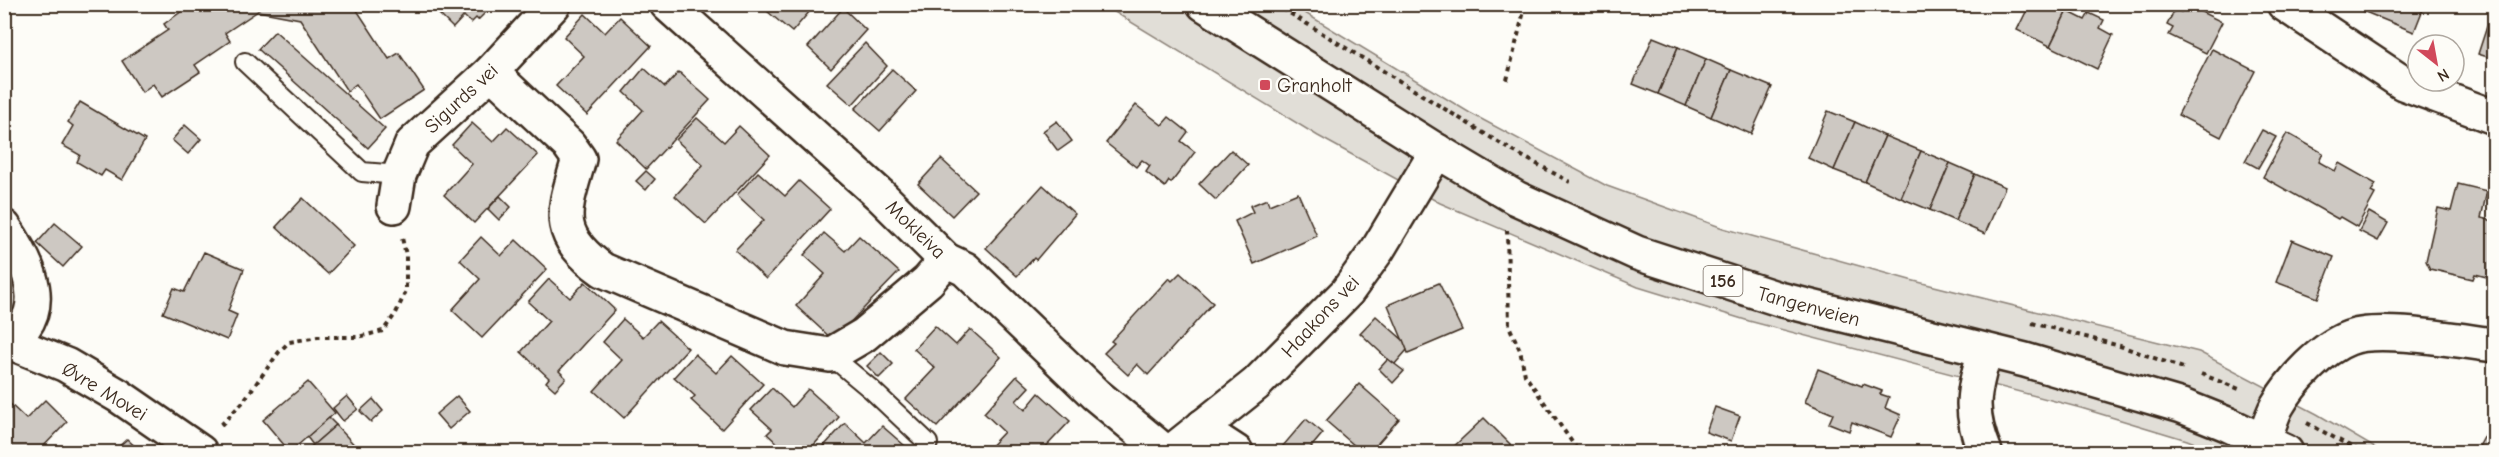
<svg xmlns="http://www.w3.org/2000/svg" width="2499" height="457" font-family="'Comic Neue',sans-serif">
<rect width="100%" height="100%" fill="#fdfcf7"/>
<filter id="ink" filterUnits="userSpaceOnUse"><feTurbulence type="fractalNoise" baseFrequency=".0167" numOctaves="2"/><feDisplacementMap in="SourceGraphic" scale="12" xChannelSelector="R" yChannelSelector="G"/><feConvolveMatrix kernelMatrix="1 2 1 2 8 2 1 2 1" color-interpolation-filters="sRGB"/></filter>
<g filter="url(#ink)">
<polygon fill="#e1ded7" stroke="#8e847a" stroke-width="1.5" points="1103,5 1292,5 1470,113 1607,186 1723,228 1910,280 2199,352 2317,414 2382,452 2218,452 2187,440 2081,408 1749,321 1638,287 1440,203 1318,136"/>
<g fill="#cdc8c2" stroke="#3b2a1e" stroke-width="1.5">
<polygon points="192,4 353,4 389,59 399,53 424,90 380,119 356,84 347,91 300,19 258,11 225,33 230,41 195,65 200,72 162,97 153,84 142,92 122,61 168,30 164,24"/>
<polygon points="429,4 482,4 488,10 478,20 476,18 471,23 464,16 453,28"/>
<polygon points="774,4 816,4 792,32 768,12"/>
<polygon points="2030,4 2054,4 2067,11 2050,46 2017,30"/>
<polygon points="2185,4 2222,22 2206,53 2169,35 2173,28 2167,25 2175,9 2181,12"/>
<polygon points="2354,4 2425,4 2414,32 2353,7"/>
<polygon points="843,8 866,30 831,69 808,47"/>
<polygon points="2067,11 2085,20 2089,13 2104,20 2100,28 2113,35 2097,69 2050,46"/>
<polygon points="2492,11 2494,11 2494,59 2478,54"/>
<polygon points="585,14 605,33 620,17 651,46 587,115 556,86 584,56 564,37"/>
<polygon points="275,31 385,129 368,148 258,49"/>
<polygon points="1653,37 1678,47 1658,94 1633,84"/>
<polygon points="865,43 887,66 852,105 827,83"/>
<polygon points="1678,47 1706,59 1686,106 1658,94"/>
<polygon points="2212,49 2255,71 2221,137 2178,115"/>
<polygon points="1706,59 1731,70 1711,117 1686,106"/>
<polygon points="644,68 665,87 679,72 710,100 646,169 616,140 643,110 624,92"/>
<polygon points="892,69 916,91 880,131 855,109"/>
<polygon points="1731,70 1772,87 1751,134 1711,117"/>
<polygon points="80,102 145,140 122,180 105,170 101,176 77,162 80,155 62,145 73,126 68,122"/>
<polygon points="1136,105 1162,125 1169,117 1188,132 1181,141 1195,152 1171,183 1169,181 1165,187 1146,172 1150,166 1142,160 1136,167 1106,143"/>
<polygon points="1828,111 1855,122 1834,170 1808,158"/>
<polygon points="697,118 724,142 739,126 770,155 706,224 675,196 703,165 676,140"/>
<polygon points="1057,121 1072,141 1058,151 1043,131"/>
<polygon points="1855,122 1885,136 1865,182 1834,170"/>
<polygon points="472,123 493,142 507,127 538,155 474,223 444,195 472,164 452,145"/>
<polygon points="185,125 201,139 188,154 172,140"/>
<polygon points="2262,130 2276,137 2258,168 2245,161"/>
<polygon points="2287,133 2323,153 2319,162 2335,171 2339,163 2376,184 2371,192 2375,194 2357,227 2340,217 2338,219 2263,177"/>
<polygon points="1885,136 1921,151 1901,198 1865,182"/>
<polygon points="1231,150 1248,165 1216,200 1199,184"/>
<polygon points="1921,151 1950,163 1930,210 1901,198"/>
<polygon points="941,159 976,191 952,216 918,184"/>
<polygon points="1950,163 1975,174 1955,221 1930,210"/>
<polygon points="646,171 655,179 646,190 636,181"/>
<polygon points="758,172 785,196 799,181 830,209 766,279 735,250 764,220 737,195"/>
<polygon points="1975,174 2005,187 1985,234 1955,221"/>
<polygon points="2458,184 2487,191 2481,218 2494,221 2494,279 2475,274 2473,279 2430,269 2426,261 2438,208 2451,211"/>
<polygon points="1043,185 1075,214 1036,260 1034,258 1017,276 986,248"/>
<polygon points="1298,193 1317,236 1254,264 1235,221 1253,212 1250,206 1267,199 1269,205"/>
<polygon points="500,196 511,207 499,220 488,209"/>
<polygon points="303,198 354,246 328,274 276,227"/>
<polygon points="2369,212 2388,223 2378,241 2359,231"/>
<polygon points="55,223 82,246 63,267 37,243"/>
<polygon points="824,233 845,251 859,236 899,272 833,340 796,306 825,274 804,255"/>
<polygon points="481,237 501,256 516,240 547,269 482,338 452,310 480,279 460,260"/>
<polygon points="2292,240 2334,257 2318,298 2276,282"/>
<polygon points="204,252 244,269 228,311 237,315 227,340 163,313 174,288 184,292"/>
<polygon points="1180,273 1213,303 1148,375 1137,364 1128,375 1104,353 1114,343 1111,341 1169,278 1172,281"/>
<polygon points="549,279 570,298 585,282 615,310 559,371 566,378 555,390 546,382 549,378 521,352 549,321 528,302"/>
<polygon points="1439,283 1462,330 1408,353 1388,305"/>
<polygon points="1376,316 1403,340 1407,350 1394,365 1360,333"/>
<polygon points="623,319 643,337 658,321 688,348 624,418 594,391 622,360 603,342"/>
<polygon points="935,326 956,345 970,329 1001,357 937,427 906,399 935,368 914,349"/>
<polygon points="881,352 893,364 879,378 867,366"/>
<polygon points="695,354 716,373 732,356 763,384 722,429 691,400 695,396 674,377"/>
<polygon points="1388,359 1404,371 1393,383 1379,369"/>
<polygon points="1818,369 1862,386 1863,384 1882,391 1880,394 1889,397 1885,408 1901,415 1891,437 1852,422 1849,431 1829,423 1833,414 1805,402"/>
<polygon points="1017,376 1029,387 1016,401 1025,410 1039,393 1070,421 1041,452 985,452 1004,432 984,413"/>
<polygon points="308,382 335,413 290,452 263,420"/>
<polygon points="1359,384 1399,419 1370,452 1362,452 1326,421"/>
<polygon points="772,388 792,407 808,389 839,417 812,447 818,452 787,452 767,434 772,429 751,410"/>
<polygon points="347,396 358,409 343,421 333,408"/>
<polygon points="457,396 470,411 449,429 436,414"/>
<polygon points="373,399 383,411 371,422 360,411"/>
<polygon points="45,400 67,422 38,452 4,452 4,404 7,401 26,419"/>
<polygon points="1715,407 1740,416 1731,441 1706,432"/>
<polygon points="329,418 336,425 313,445 307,437"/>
<polygon points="1484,418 1513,447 1507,452 1448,452"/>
<polygon points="1306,419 1323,433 1307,452 1289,452 1282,447"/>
<polygon points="845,423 866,443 882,426 912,452 831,452 824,446"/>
<polygon points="336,425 361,452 304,452 313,445"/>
<polygon points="2487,432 2494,433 2494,452 2476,452"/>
<polygon points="127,439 141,452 113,452"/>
</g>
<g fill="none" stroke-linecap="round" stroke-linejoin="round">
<g stroke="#3b2a1e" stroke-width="22">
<g id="lane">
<polyline points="245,62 362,172 399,175"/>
<polyline points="830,355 872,390 928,443"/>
</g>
</g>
<g stroke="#3b2a1e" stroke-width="38">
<g id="street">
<polyline points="667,4 880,195 946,260 965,269 1095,394 1165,452"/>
<polyline points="2284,4 2403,83 2494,117"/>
<path d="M 491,72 L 569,145 L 579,159 C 564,211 552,233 603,270 L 785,348 L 830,355 L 864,335 L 928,281 L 946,260"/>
<polyline points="394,206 399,175 412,144 491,72 554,4"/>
<path d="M 4,227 C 22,254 47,295 24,327 C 20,332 11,337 5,341"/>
<polyline points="4,340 66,365 119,396 200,452"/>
<path d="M 1985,351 C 1973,392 1968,411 1985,452"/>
<polyline points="1203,426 1216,439 1236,452"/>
<path d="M 2264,441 C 2268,430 2271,417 2277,406 C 2291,381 2322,348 2349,338 C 2377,326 2461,341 2494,345"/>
<polyline points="1171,452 1256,384 1347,292 1378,249 1437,151"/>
</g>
</g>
<g stroke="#3b2a1e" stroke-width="38">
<polyline id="primary" points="1204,4 1437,151 1516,198 1637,253 1779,299 2025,360 2182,406 2227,424 2286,452"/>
</g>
<g stroke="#3b2a1e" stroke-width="4" stroke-dasharray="4.5 4.5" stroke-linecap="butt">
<polyline points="1275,4 1511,150 1570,182"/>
<polyline points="1507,80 1524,11 1527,4"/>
<polyline points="1507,230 1509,326 1520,350 1525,375 1579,452"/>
<polyline points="2032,323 2120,346 2183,368"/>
<polyline points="2201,374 2239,389"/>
<polyline points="2307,423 2361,452"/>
<polyline points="221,425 242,403 279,352 289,342 318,337 358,337 383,331 396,313 406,291 406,255 402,238"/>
</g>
<use href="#lane" stroke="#fdfcf7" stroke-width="18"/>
<use href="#street" stroke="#fdfcf7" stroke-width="33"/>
<use href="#primary" stroke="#fdfcf7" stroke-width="33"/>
</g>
</g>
<rect fill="#d1495b" stroke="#fdfcf7" stroke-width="2" x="1259" y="79" width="12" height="12" rx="3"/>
<g text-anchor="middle" stroke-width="5" stroke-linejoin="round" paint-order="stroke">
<rect fill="#fdfcf7" stroke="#75695f" stroke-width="1.5" x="1703.5" y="266" width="39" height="30" rx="4.5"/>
<g font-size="18" font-weight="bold" fill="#3b2a1e">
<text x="1723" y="287">156</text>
</g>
<g font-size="20" fill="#3b2a1e" stroke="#fdfcf7" text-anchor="start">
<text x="1277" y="92">Granholt</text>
</g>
<g font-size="20" fill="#3b2a1e" stroke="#fdfcf7">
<text transform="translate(461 98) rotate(-43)" y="7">Sigurds vei</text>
<text transform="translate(916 229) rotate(44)" y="7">Mokleiva</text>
<text transform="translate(1809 306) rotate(15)" y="7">Tangenveien</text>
<text transform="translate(1320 316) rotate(-47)" y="7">Haakons vei</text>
<text transform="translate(105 391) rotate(31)" y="7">Øvre Movei</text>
</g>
</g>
<rect width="2499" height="457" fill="none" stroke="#fdfcf7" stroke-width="24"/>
<rect x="12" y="12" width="2475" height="433" fill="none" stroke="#3b2a1e" stroke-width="2" filter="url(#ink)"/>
<g transform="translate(2436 63) rotate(149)"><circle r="28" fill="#fdfcf7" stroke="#afa8a0" stroke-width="1.5"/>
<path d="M0-4.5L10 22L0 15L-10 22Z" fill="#d1495b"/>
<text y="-9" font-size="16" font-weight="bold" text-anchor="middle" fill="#3b2a1e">N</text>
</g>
</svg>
